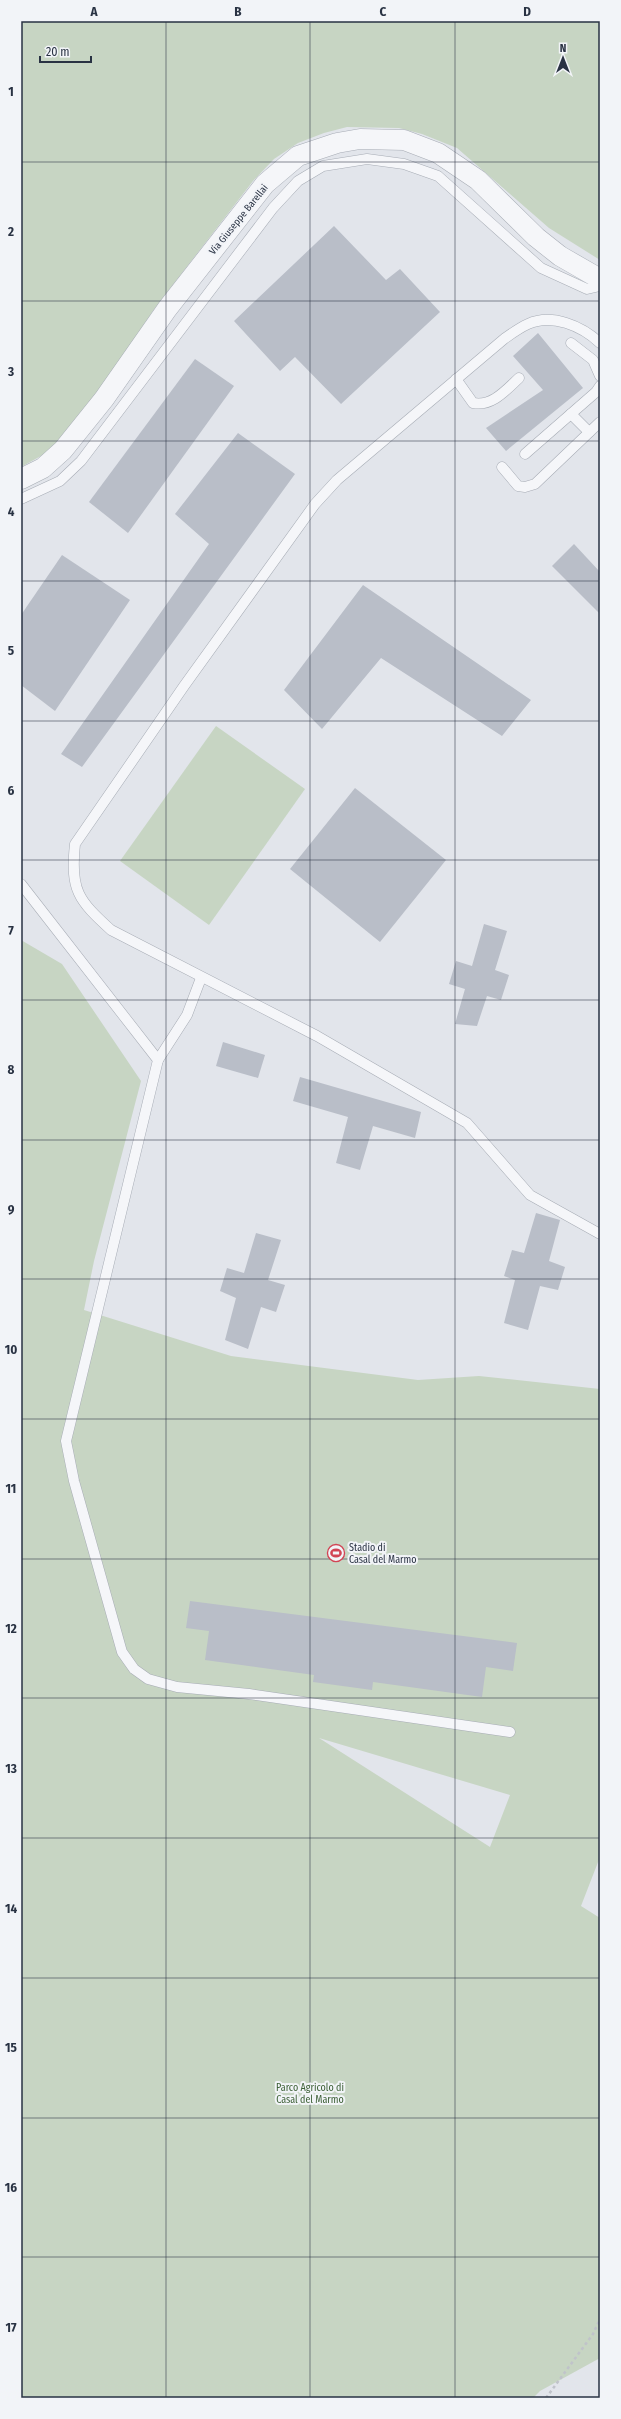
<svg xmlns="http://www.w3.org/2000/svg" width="621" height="2419" font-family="'Fira Sans Condensed',sans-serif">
<rect width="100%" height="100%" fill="#e2e5eb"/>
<g fill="#c7d5c3" fill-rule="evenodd">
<polygon points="21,21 600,21 600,260 549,228 457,148 422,134 399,128 347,127 324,133 298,143 274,159 253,181 155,308 99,391 57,447 21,467"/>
<polygon points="216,726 305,789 209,925 120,861"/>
<path d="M 21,940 L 62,964 L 141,1081 L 94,1261 L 84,1310 L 231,1356 L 418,1380 L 479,1376 L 600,1389 L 600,1857 L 581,1906 L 600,1918 L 600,2358 L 540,2391 L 533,2398 L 21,2398 ZM 319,1738 L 510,1795 L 490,1847 Z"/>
</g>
<g fill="#b9bec8">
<polygon points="334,226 386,280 400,269 440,312 341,404 295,357 280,371 234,321"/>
<polygon points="538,333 583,388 506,451 486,428 543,390 513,356"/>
<polygon points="195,359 234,386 128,533 89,502"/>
<polygon points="238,433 295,474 82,767 61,754 209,544 175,514"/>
<polygon points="574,544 600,572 600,614 552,566"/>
<polygon points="62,555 130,600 55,711 21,685 21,615"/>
<polygon points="363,585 531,700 502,736 381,658 322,729 284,690"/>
<polygon points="355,788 446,860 380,942 290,869"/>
<polygon points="484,924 507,931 495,970 509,975 501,1000 487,996 477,1026 455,1024 465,989 449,984 456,961 472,966"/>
<polygon points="223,1042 265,1055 258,1078 216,1066"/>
<polygon points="300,1077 421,1112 415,1138 373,1126 360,1170 336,1163 348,1117 293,1101"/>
<polygon points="536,1213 560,1220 549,1261 565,1267 558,1290 540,1286 528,1330 504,1323 515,1280 504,1276 512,1250 524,1253"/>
<polygon points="256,1233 281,1240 268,1280 285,1285 276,1312 261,1307 248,1349 225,1340 236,1298 220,1291 227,1268 244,1273"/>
<polygon points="190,1601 517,1643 513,1671 486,1667 482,1697 373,1682 372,1690 313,1682 314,1675 205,1660 209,1631 186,1628"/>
</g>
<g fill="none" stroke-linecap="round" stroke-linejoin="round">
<g stroke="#a7acb5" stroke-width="11">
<g id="lane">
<polyline points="571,343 593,360 600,376"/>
<path d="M 600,343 C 582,326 552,313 528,324 C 519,328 511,334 504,339 L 337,480 L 315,504 L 184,686 L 75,844 C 70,890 78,900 111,930 L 317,1036 L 467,1123 L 530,1195 L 600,1234"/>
<path d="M 456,379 L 473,403 C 492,407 506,390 519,378"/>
<polyline points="571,414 589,432"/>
<polyline points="525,454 596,392 600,386"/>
<polyline points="502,467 518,486 525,487 535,484 600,422"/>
<polyline points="21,499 60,481 81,461 273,208 298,181 323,166 367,159 404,164 438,176 541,268 587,289 600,286"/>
<polyline points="21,884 158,1060 66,1441 74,1481 122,1652 134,1669 148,1679 177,1687 249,1694 510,1732"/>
<polyline points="158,1060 187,1015 201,978"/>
</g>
</g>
<g stroke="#a7acb5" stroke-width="21">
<polyline id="street" points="21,479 43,468 63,450 104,399 167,309 265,184 298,156 337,143 360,139 404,140 438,153 478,180 536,237 560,256 600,279"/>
</g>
<polyline stroke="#c0c3ca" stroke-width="2.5" stroke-dasharray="3 3" stroke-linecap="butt" points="546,2398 593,2334 600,2319"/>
<use href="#lane" stroke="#f5f6f9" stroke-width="10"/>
<use href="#street" stroke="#f5f6f9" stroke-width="20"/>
</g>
<path fill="none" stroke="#293243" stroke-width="1" stroke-opacity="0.55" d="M 166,21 L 166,2398M 310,21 L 310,2398M 455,21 L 455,2398M 21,162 L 600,162M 21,301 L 600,301M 21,441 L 600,441M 21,581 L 600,581M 21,721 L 600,721M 21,860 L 600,860M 21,1000 L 600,1000M 21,1140 L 600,1140M 21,1279 L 600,1279M 21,1419 L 600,1419M 21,1559 L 600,1559M 21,1698 L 600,1698M 21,1838 L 600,1838M 21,1978 L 600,1978M 21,2118 L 600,2118M 21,2257 L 600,2257"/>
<defs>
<g id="stadium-ring" transform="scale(0.9)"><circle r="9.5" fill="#f2f4f8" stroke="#d24454" stroke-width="1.5"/><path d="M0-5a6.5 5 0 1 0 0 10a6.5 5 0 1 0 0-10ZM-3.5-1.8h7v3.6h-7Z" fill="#d24454"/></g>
</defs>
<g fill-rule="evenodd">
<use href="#stadium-ring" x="336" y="1553"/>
</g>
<g text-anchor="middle" stroke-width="4" stroke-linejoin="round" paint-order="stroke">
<g font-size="10" fill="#293243" stroke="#f2f4f8">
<text transform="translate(238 219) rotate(-51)" y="4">Via Giuseppe Barellai</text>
</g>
<g font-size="10" fill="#293243" stroke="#f2f4f8" text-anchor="start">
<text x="349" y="1551">Stadio di<tspan x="349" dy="12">Casal del Marmo</tspan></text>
</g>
<g font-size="10" fill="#3c6036" stroke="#f2f4f8">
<text x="310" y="2091">Parco Agricolo di<tspan x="310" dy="12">Casal del Marmo</tspan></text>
</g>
</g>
<rect width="621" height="2419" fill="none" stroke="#f2f4f8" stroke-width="44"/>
<g transform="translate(563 58)" stroke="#f2f4f8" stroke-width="3" paint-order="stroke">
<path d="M0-3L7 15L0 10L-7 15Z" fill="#293243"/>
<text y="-6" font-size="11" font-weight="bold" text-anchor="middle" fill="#293243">N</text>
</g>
<path d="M40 56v6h51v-6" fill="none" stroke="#293243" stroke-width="2"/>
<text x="46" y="56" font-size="12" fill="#293243" stroke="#f2f4f8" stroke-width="3" paint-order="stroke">20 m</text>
<rect x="22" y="22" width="577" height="2375" fill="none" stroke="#293243" stroke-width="1.5"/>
<g font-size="13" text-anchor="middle" font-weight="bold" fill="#293243">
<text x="94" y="16">A</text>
<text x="238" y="16">B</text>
<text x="383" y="16">C</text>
<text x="527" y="16">D</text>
<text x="11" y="96">1</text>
<text x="11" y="236">2</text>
<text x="11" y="376">3</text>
<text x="11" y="516">4</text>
<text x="11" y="655">5</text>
<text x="11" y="795">6</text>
<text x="11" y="935">7</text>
<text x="11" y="1074">8</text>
<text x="11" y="1214">9</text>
<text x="11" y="1354">10</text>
<text x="11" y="1493">11</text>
<text x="11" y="1633">12</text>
<text x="11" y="1773">13</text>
<text x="11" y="1913">14</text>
<text x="11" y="2052">15</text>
<text x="11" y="2192">16</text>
<text x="11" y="2332">17</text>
</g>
</svg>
